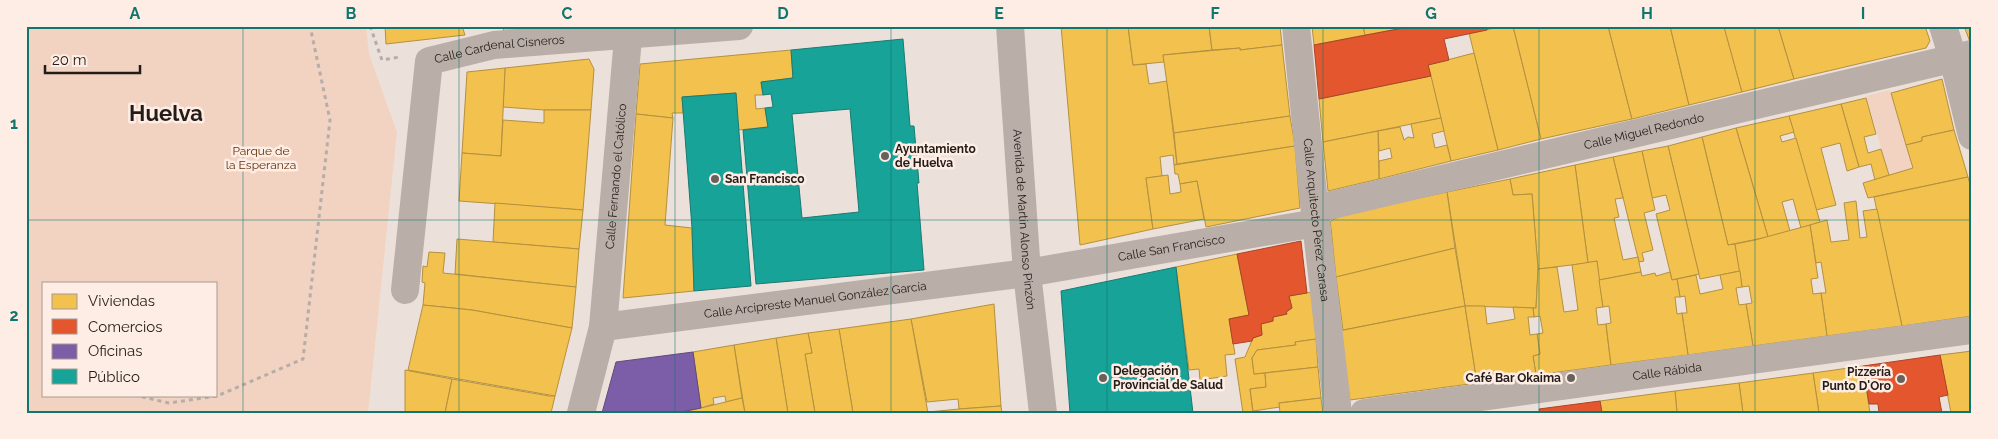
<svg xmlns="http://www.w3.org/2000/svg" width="1998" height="439" font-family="Raleway,sans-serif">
<rect width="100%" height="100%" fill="#ece1da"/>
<g fill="#f2d3c1" fill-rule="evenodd">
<path d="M 26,26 L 366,26 L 369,54 L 397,132 L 368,413 L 28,413 L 26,397 ZM 44,283 L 216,283 L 216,395 L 44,395 Z"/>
<polygon points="1890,90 1913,168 1889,175 1866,96"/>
</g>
<g fill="#f2c14e" stroke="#b4903e">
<polygon points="385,26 462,26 465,35 386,44"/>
<polygon points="503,26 548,26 548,28 504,32"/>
<polygon points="1061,26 1128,26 1133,65 1146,64 1149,84 1167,81 1177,164 1174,165 1173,155 1160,157 1162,176 1146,178 1153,229 1080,245"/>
<polygon points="1128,26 1209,26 1212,50 1163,55 1164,62 1133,65"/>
<polygon points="1209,26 1280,26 1282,45 1240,50 1240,48 1212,50"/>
<polygon points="1312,26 1363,26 1365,35 1314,45"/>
<polygon points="1363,26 1414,26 1365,35"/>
<polygon points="1506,26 1513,26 1541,139 1498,150 1469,33"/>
<polygon points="1513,26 1608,26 1632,119 1541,139"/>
<polygon points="1608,26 1670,26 1689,105 1632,119"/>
<polygon points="1670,26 1724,26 1742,92 1689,105"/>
<polygon points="1726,26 1778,26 1794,79 1742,92 1724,27"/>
<polygon points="1778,26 1925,26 1930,41 1926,48 1794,79"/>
<polygon points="1964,26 1972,26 1972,42 1970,42"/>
<polygon points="1282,45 1290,116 1174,133 1163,55 1240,48 1240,50"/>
<polygon points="791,50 793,78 761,82 763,95 755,95 756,109 765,108 768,127 738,130 736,93 682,97 683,113 672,113 673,118 636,114 640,64"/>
<polygon points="1474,53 1498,150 1451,161 1428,65"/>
<polygon points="589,59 594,69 591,110 544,110 503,107 505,68"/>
<polygon points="505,68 501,156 462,153 467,72"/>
<polygon points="1431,76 1441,118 1323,142 1319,99"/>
<polygon points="1942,79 1954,130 1922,137 1922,141 1906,145 1891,93"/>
<polygon points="1866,98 1876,134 1864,137 1868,153 1881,149 1889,175 1875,180 1871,164 1859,167 1841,104"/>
<polygon points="1841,104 1859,167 1847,171 1840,143 1821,148 1836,205 1816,210 1789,116"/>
<polygon points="544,110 591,110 583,210 459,201 462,153 501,156 503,120 544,123"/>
<polygon points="636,114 673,118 665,225 692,228 694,291 623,298"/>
<polygon points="1290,116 1295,146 1177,164 1174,133"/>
<polygon points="1789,116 1794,132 1780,136 1782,142 1796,138 1820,222 1801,228 1793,199 1782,202 1790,231 1768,237 1736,128"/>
<polygon points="1441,118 1444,131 1432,134 1435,148 1447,145 1451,161 1379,179 1379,161 1392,158 1390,148 1379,151 1378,131 1400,127 1404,140 1408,137 1414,138 1411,124"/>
<polygon points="1736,128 1768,237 1728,245 1702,137"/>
<polygon points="1954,130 1968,177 1868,198 1863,183 1913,168 1906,145 1922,141 1922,137"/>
<polygon points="1378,131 1379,179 1328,191 1323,142"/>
<polygon points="1702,137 1728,245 1735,244 1740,271 1700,279 1668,146"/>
<polygon points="1295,146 1300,208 1206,227 1197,181 1180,184 1178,174 1175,174 1174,165"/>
<polygon points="1668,146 1699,274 1672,280 1656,214 1670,210 1666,195 1652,198 1642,151"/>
<polygon points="1642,151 1655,210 1644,213 1653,250 1642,253 1644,261 1639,262 1613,157"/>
<polygon points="1613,157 1623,198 1615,199 1619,217 1614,218 1623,260 1638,257 1641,272 1599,280 1597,261 1588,263 1575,165"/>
<polygon points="1575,165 1588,263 1538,269 1532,194 1513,195 1510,179"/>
<polygon points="1168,175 1170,194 1181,192 1180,184 1197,181 1204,219 1153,229 1146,178"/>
<polygon points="1968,177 1972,192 1972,316 1902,326 1874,197"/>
<polygon points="1510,179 1513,195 1532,194 1538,269 1536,308 1465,306 1447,192"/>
<polygon points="1447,192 1455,248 1336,277 1331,228 1330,222 1334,219 1349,213"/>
<polygon points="1856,201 1860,238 1867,237 1863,211 1877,209 1902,326 1827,336 1821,293 1826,293 1821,262 1816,263 1810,225 1827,220 1831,242 1849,240 1844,203"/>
<polygon points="495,203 583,210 579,249 493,242"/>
<polygon points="1810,225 1818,278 1811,279 1813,294 1821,293 1827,336 1753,346 1746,304 1752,303 1749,286 1742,287 1735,244 1755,240"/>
<polygon points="457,239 579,249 576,287 455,274"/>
<polygon points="1455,248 1465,306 1343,330 1336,277"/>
<polygon points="429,252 445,253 443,273 576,287 572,328 472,310 423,305 425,283 422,282 423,266 427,267"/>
<polygon points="1237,254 1249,315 1229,319 1235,354 1225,355 1227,376 1200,380 1199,369 1189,370 1176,267"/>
<polygon points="1597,261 1603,307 1596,308 1598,325 1606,324 1611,365 1536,375 1533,356 1540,354 1537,334 1543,333 1540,316 1534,317 1533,308 1536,308 1538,269 1557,267 1564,312 1578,310 1572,265"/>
<polygon points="1740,271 1742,287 1736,288 1739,305 1746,304 1753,346 1688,355 1682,313 1687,313 1685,296 1680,297 1677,279 1696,275 1700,294 1723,289 1720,275"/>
<polygon points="1641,272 1642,276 1655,273 1656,276 1670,272 1672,280 1677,279 1680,297 1675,297 1677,314 1682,313 1688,355 1611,365 1606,324 1611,323 1609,306 1603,307 1599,280"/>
<polygon points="1312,292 1316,339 1295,342 1296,345 1257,350 1252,358 1254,374 1265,373 1266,387 1250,389 1253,413 1243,413 1235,359 1245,357 1253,338 1262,335 1261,324 1273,321 1273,317 1287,314 1286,312 1292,308 1289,296"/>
<polygon points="994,304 1001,406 959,409 958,399 927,402 911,319"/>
<polygon points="423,305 472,310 572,328 555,396 408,370"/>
<polygon points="1465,306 1477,383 1350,400 1339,331"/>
<polygon points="1465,306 1485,306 1487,324 1515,319 1513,307 1533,308 1534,317 1528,317 1530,335 1537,334 1540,354 1533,356 1536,375 1477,383"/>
<polygon points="911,319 928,413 853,413 839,329"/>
<polygon points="839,329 853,413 815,413 805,354 812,353 808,333"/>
<polygon points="808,333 812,353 805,354 815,413 788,413 776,338"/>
<polygon points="776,338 788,413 745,413 734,345"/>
<polygon points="1316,339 1318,367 1254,374 1252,358 1257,350 1296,345 1295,342"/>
<polygon points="734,345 742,398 726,402 725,396 713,398 714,404 701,408 693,352"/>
<polygon points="1972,351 1972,413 1951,413 1940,355"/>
<polygon points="1863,366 1870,413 1819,413 1813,373"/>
<polygon points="1318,367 1321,398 1279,403 1280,407 1253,411 1250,389 1266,387 1265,373"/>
<polygon points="405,370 452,379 445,413 405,413"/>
<polygon points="1813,373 1819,413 1743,413 1739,383"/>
<polygon points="452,379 549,396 555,396 551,413 445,413"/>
<polygon points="1739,383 1743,413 1677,413 1675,391"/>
<polygon points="1675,391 1677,413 1602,413 1600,401"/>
<polygon points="742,398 745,413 676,413 701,408"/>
<polygon points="1321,398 1323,413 1280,413 1279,403"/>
<polygon points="1001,406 1002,413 928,412 959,409"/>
</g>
<g fill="#e4572e" stroke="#aa4527">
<polygon points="1414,26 1486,26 1487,30 1444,39 1449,60 1428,65 1431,76 1319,99 1314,45"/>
<polygon points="1301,241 1307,293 1289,296 1292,308 1286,312 1287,314 1273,317 1273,321 1261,324 1262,335 1253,338 1252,341 1233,344 1229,319 1249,315 1237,254"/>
<polygon points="1940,355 1948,395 1939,397 1942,413 1879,413 1878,404 1869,404 1863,366"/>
<polygon points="1600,401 1602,413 1540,413 1539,409"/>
</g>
<polygon fill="#7b5ea7" stroke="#614a7c" points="693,352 701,408 676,413 602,413 616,362"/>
<g fill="#17a398" stroke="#1b7a72" fill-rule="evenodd">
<path d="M 903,39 L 910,126 L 914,126 L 919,183 L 917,183 L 924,270 L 756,284 L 743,130 L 768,127 L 765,108 L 773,107 L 771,94 L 763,95 L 761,82 L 793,78 L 791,50 ZM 850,109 L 859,212 L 802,218 L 792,114 Z"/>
<polygon points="736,93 751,286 694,291 692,228 682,97"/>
<polygon points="1176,267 1193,413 1070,413 1061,291"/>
</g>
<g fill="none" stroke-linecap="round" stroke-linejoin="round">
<g stroke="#b6ada8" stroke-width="3" stroke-dasharray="4 4" stroke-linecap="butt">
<polyline points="370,26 382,60 400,57"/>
<polyline points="134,395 169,403 217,396 303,359 330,120 310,26"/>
</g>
<g stroke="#baafa8" stroke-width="28">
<path id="s1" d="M 1010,26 L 1027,273 L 1043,413"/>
<path id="s2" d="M 1296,26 L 1316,223 L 1338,413"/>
<polyline points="1943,26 1953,58 1972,136"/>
<path id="s3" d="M 1315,209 L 1972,54"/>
<path id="s4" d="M 405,290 L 429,61 L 494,45 L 739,26"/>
<path id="s5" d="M 603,327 L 1027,273 L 1316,223"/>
<path id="s6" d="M 581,413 L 603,327 L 629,26"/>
<path id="s7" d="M 1364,413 L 1972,330"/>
</g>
</g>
<path fill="none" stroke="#0f766e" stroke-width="1" stroke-opacity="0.55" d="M 243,26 L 243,413M 459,26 L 459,413M 675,26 L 675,413M 891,26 L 891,413M 1107,26 L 1107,413M 1323,26 L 1323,413M 1539,26 L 1539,413M 1755,26 L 1755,413M 26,220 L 1972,220"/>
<g fill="#69615c" stroke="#feede4" stroke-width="2">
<circle cx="885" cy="156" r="5"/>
<circle cx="715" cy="179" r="5"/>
<circle cx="1103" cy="378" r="5"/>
<circle cx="1571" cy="378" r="5"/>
<circle cx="1901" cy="379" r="5"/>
</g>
<g text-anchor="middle" stroke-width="5" stroke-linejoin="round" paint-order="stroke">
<g font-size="12" fill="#231c18" stroke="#feede4">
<text dy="4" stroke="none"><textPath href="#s4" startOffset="302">Calle Cardenal Cisneros</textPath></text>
<text dy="4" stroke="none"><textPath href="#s3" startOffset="338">Calle Miguel Redondo</textPath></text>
<text dy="4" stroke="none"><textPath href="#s6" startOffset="240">Calle Fernando el Católico</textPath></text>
<text dy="4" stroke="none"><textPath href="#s1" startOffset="194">Avenida de Martín Alonso Pinzón</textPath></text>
<text dy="4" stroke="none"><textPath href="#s2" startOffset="195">Calle Arquitecto Pérez Carasa</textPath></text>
<text dy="4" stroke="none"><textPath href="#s5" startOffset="574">Calle San Francisco</textPath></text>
<text dy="4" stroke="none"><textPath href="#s5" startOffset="214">Calle Arcipreste Manuel González García</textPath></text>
<text dy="4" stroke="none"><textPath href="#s7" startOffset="306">Calle Rábida</textPath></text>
</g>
<g font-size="12" font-weight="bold" fill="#231c18" stroke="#feede4" text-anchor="start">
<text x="895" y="153">Ayuntamiento<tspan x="895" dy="14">de Huelva</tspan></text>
<text x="725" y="183">San Francisco</text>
<text x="1113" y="375">Delegación<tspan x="1113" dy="14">Provincial de Salud</tspan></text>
<text x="1891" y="376" text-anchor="end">Pizzería<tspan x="1891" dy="14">Punto D'Oro</tspan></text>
<text x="1561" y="382" text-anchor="end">Café Bar Okaima</text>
</g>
<g font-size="12" fill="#60300b" stroke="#feede4">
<text x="261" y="155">Parque de<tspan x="261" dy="14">la Esperanza</tspan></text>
</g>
<g font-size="22" font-weight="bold" fill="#231c18" stroke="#feede4">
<text x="166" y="121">Huelva</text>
</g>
</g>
<rect width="1998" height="439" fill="none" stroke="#feede4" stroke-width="55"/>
<rect x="42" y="282" width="175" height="115" fill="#feede4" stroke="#a69992"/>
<rect x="52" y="294" width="25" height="15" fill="#f2c14e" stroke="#a69992"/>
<text x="88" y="306" font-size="15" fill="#231c18">Viviendas</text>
<rect x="52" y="319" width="25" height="15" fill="#e4572e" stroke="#a69992"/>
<text x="88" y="332" font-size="15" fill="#231c18">Comercios</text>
<rect x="52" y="344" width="25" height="15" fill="#7b5ea7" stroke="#a69992"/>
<text x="88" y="356" font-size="15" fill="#231c18">Oficinas</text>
<rect x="52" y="369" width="25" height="15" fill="#17a398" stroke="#a69992"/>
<text x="88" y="382" font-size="15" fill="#231c18">Público</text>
<path d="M45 65v8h95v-8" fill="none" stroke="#231c18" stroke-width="2.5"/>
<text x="52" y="65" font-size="15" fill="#231c18" stroke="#feede4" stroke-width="4" paint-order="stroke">20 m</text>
<rect x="28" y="28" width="1942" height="384" fill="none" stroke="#0f766e" stroke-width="2"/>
<g font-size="16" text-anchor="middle" font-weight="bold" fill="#0f766e">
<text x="135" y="19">A</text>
<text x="351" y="19">B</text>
<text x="567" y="19">C</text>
<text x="783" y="19">D</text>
<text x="999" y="19">E</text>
<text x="1215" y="19">F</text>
<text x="1431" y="19">G</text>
<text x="1647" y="19">H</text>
<text x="1863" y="19">I</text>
<text x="14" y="129">1</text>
<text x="14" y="321">2</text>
</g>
</svg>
